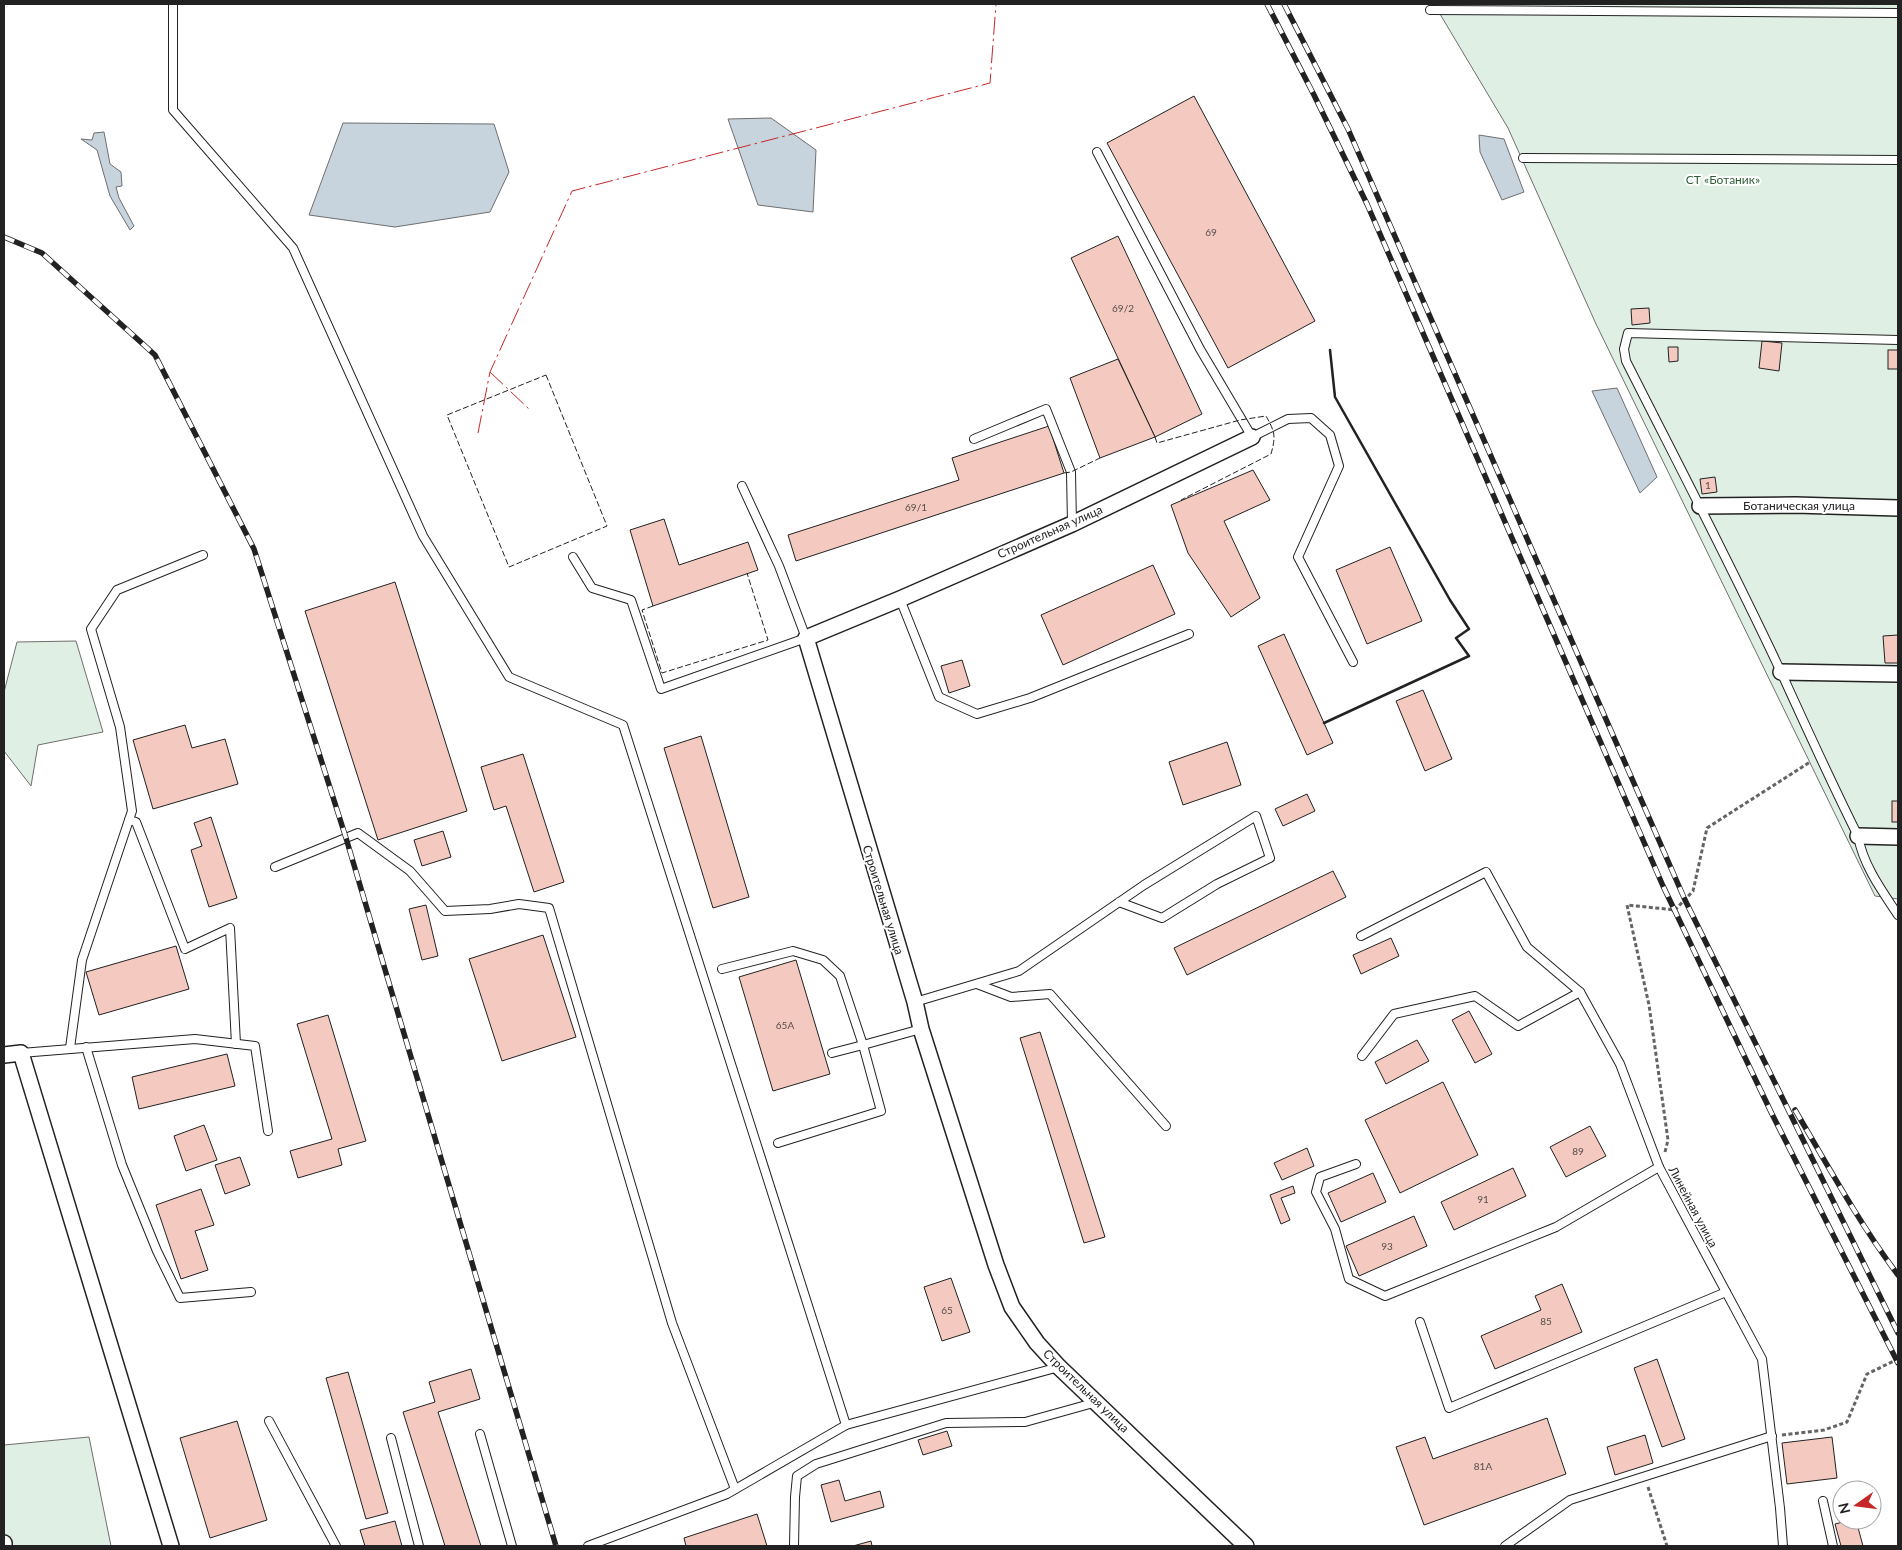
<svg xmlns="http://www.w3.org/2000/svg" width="1902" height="1550" font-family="Lato,sans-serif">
<rect width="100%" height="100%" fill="#fff"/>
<g fill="#e0efe3" stroke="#6f6f6f">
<polygon points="1434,4 1898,4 1898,899 1875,896 1596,324 1508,128"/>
<polygon points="76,641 103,732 38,745 31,786 4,751 4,692 17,642"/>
<polygon points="89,1437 111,1546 4,1546 4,1445"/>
</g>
<g fill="#c7d3dd" stroke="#6f6f6f">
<polygon points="771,118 816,150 813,212 758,205 728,119"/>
<polygon points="343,123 494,124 509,172 490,212 395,227 309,215"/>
<polygon points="104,132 110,164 121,172 122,186 116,187 119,198 134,226 130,230 110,196 97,150 81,139 92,140 94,133"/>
<polygon points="1479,135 1504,139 1524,192 1502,200 1480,152"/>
<polygon points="1617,388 1657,477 1640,493 1592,391"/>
</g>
<g fill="#f3c9c0" stroke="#222">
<polygon points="1194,96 1315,321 1228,368 1107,143"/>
<polygon points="1118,236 1202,414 1155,437 1071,258"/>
<polygon points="1649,308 1650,323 1632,325 1631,309"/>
<polygon points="1762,341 1782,343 1779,371 1759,368"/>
<polygon points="1668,347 1678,347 1678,361 1669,362"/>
<rect x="1888" y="350" width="10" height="19"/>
<polygon points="1118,359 1155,437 1100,458 1070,378"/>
<polygon points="1049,426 1064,473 796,561 788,535 959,480 952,458"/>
<polygon points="1253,470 1270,500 1224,521 1260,598 1231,617 1188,553 1171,505"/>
<polygon points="1715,477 1717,492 1702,494 1700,479"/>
<polygon points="664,519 679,565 748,542 758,570 653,606 630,530"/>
<polygon points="1390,547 1422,621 1367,644 1336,570"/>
<polygon points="1153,565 1175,614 1063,665 1041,615"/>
<polygon points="395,582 467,811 378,840 305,611"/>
<polygon points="1284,634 1333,743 1307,755 1258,646"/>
<polygon points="1898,635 1898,663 1885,663 1883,636"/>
<polygon points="962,660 970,686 949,693 941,666"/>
<polygon points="1423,690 1452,759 1425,771 1396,701"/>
<polygon points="185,725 192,748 225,739 238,784 153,809 133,740"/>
<polygon points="701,736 749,897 713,908 664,748"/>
<polygon points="1227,742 1241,785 1183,805 1169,762"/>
<polygon points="523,754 564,882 534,892 506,806 494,810 481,767"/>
<polygon points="1307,794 1315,811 1283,826 1275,809"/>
<rect x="1892" y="801" width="6" height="21"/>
<polygon points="211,817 237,898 209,907 191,850 202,846 194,823"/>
<polygon points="443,831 451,857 422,866 414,840"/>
<polygon points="1333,871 1346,897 1187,975 1174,948"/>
<polygon points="426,905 438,956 422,960 409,909"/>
<polygon points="543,935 576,1037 502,1061 469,959"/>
<polygon points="1391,938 1399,956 1361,974 1353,955"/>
<polygon points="176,946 189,989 99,1015 86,972"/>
<polygon points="796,960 830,1074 773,1091 739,977"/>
<polygon points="1469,1011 1492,1054 1475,1063 1452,1020"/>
<polygon points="328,1015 366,1141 338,1149 342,1165 298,1178 290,1151 332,1139 297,1024"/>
<polygon points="1040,1032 1105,1237 1084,1243 1020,1038"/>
<polygon points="1417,1040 1429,1061 1386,1084 1375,1062"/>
<polygon points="227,1054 235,1086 139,1109 132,1077"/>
<polygon points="1443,1082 1478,1155 1400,1193 1365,1120"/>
<polygon points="204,1125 217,1160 186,1171 174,1136"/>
<polygon points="1590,1126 1606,1156 1566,1177 1550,1147"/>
<polygon points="1307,1148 1314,1166 1282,1180 1274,1163"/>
<polygon points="240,1157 250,1185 225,1194 215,1165"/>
<polygon points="1513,1168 1526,1196 1454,1230 1441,1202"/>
<polygon points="1373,1173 1386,1202 1341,1222 1328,1193"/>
<polygon points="1293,1186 1295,1193 1281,1198 1290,1220 1281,1224 1270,1195"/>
<polygon points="201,1189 214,1225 195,1231 208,1270 181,1279 156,1205"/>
<polygon points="1414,1216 1427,1246 1359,1276 1346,1246"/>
<polygon points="951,1278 970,1332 942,1341 924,1287"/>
<polygon points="1562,1284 1582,1332 1495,1369 1481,1336 1541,1310 1535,1296"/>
<polygon points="1657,1359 1685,1439 1662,1447 1634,1368"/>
<polygon points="471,1369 480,1399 438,1412 481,1546 445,1546 403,1412 435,1402 429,1382"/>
<polygon points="348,1372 388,1513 366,1519 326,1378"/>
<polygon points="1547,1418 1566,1474 1424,1525 1396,1447 1425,1437 1433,1459"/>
<polygon points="237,1421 267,1520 210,1538 180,1438"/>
<polygon points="947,1431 952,1446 923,1455 918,1440"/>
<polygon points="1645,1435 1653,1463 1615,1475 1607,1447"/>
<polygon points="1832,1437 1837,1478 1787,1484 1782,1443"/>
<polygon points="839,1480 845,1501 880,1491 884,1507 831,1522 821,1485"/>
<polygon points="757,1514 767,1546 686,1546 684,1538"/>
<polygon points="1851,1520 1856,1520 1863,1546 1841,1546 1835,1524"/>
<polygon points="395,1521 402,1546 365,1546 360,1530"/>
<polygon points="871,1541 872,1546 853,1546"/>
</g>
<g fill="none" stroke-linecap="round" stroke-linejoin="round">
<g stroke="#222" stroke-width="10">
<g id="service">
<polyline points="173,4 173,110 293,248 423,536 509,677 623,725 846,1425 1059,1367"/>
<polyline points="1430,10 1898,13"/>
<polyline points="1097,152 1200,349 1252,437 1288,419 1311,418 1330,435 1339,466 1298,557 1353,662"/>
<polyline points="1523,158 1898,160"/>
<path d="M 1898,340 L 1628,333 L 1624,349 L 1626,361 C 1678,464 1732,567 1781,672 C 1806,727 1831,782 1858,836 C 1863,865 1882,891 1898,915"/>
<polyline points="974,439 1046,409 1071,472 1072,524"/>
<polyline points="573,557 592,588 631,600 661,689 806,638 779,566 742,486"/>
<polyline points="900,599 939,697 977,714 1030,698 1189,634"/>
<polyline points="129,820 136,822 185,949 230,928 236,1044"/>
<polyline points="275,867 358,833 410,871 445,911 490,909 519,904 549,908 672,1323 735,1489"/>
<polyline points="1361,936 1486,872 1527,947 1580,992"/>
<polyline points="722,969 793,951 823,960 840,976 863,1045 921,1029"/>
<polyline points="977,984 1011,997 1050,994 1166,1126"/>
<polyline points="915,1002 1019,971 1144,885 1256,816 1270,858 1217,884 1162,918 1119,902"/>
<polyline points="86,1047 122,1165 157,1251 180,1298 251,1292"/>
<polyline points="70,1048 82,960 132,811 120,727 91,629 117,590 203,555"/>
<polyline points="21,1053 195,1039 255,1046 268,1131"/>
<polyline points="1362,1056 1394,1014 1475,996 1518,1026 1580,992 1620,1064 1659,1167"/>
<polyline points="778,1143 881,1111 863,1045 832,1053"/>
<polyline points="1356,1164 1320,1177 1316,1192 1335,1229 1349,1279 1385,1296 1556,1227 1659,1167 1762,1359 1780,1508 1783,1546"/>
<polyline points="1420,1322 1449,1408 1726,1292"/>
<polyline points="269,1421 336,1546"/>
<polyline points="480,1434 512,1546"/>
<polyline points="391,1438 419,1546"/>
<polyline points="1823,1501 1833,1546"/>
<polyline points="588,1546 727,1494 846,1425"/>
<polyline points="794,1546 795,1497 797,1476 816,1464 946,1423 1025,1422 1097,1402"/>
<polyline points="1505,1546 1570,1500 1772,1436"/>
</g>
</g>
<g stroke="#222" stroke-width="18">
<g id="minor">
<polyline points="1700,506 1795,505 1898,508"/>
<polyline points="1781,672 1898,674"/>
<polyline points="1858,836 1898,837"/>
<polyline points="4,1055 21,1053 171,1546"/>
<polyline points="4,1543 4,1546"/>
<polyline points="1246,1546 1059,1367 1037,1343 1012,1307 996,1265 921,1029 915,1002 806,638 900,599 1072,524 1252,437"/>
</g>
</g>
<g stroke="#646464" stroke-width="3" stroke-dasharray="4 2.5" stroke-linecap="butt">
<polyline points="1665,1152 1668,1140 1649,1005 1627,905 1675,910 1693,891 1707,828 1810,762"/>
<polyline points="1782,1435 1824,1430 1847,1422 1867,1374 1898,1359"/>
<polyline points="1648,1487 1667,1546"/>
</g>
<use href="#service" stroke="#fff" stroke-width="8"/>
<use href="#minor" stroke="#fff" stroke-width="15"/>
<g stroke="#222" stroke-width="5.5">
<g id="rail">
<polyline points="1267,4 1314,95 1367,204 1663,886 1772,1114 1898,1363"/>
<polyline points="1284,4 1348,129 1685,900 1898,1333"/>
<polyline points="4,237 42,253 155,355 254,549 346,838 556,1546"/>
<path d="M 1795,1110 C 1828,1166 1859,1223 1898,1275"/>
</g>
</g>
<use href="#rail" stroke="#fff" stroke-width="4" stroke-dasharray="11" stroke-linecap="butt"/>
<g stroke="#222" stroke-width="1" stroke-dasharray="6 2.5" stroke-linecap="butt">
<polygon points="546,375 607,526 509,567 447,415"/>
<path d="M 1155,437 L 1157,443 L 1240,420 L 1266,416 C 1275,432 1276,436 1271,454 L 1181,500"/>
<polyline points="1064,473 1071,472 1100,458"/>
<polyline points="653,606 642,610 662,673 768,640 747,573"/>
</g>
<polyline stroke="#222" stroke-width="2.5" points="1324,723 1469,656 1456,638 1469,629 1450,600 1335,397 1330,350"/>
<g stroke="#c62828" stroke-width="1" stroke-dasharray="18 4 2.5 4" stroke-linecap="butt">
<polyline points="490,372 530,410"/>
<polyline points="478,433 490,372 572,191 990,83 996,4"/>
</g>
</g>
<g text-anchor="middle" stroke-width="4" stroke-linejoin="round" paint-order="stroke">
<g font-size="10" fill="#564c4a">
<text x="1211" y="236">69</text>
<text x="1123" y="312">69/2</text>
<text x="1708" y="489">1</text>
<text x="916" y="511">69/1</text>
<text x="785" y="1029">65А</text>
<text x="1578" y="1155">89</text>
<text x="1483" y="1203">91</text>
<text x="1387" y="1250">93</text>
<text x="947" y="1314">65</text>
<text x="1546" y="1325">85</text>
<text x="1483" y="1470">81А</text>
</g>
<g font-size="12" fill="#2f5e38" stroke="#fff">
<text x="1723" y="184">СТ «Ботаник»</text>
</g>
<g font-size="12" fill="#222" stroke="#fff">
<text x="1799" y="510">Ботаническая улица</text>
<text transform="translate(1050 532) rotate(-24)" y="4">Строительная улица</text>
<text transform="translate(883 900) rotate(73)" y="4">Строительная улица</text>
<text transform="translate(1693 1207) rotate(62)" y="4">Линейная улица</text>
<text transform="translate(1086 1391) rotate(44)" y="4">Строительная улица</text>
</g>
</g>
<rect width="1902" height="1550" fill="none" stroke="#222222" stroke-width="10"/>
<g transform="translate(1857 1505) rotate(256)"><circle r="24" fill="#ffffff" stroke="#a7a7a7"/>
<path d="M0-4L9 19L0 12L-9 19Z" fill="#c62828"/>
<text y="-8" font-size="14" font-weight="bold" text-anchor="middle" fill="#222222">N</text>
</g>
</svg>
